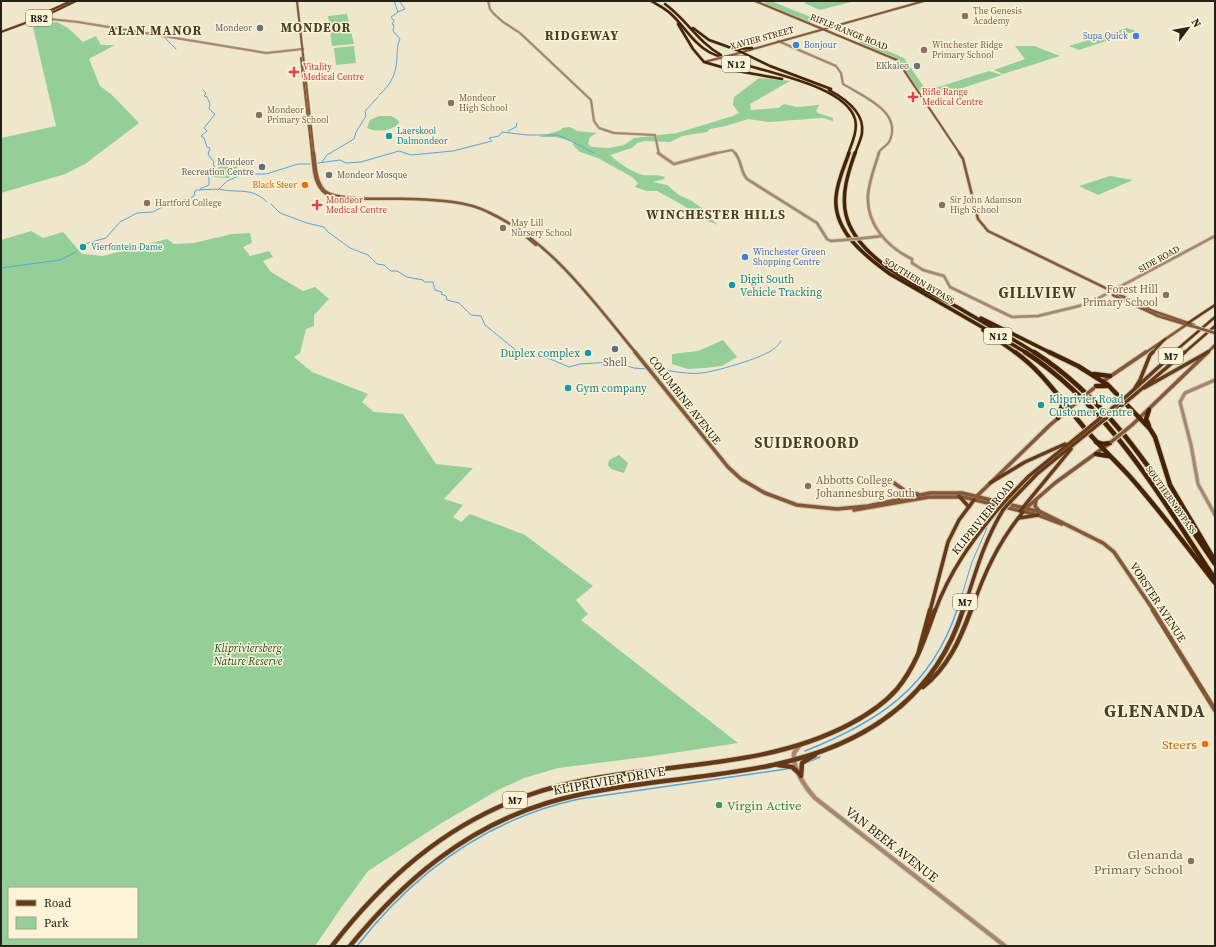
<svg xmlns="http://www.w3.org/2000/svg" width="1216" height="947" font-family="'Source Serif 4',serif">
<rect width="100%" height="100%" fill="#efe7cb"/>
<g fill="#95cf98" fill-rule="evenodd">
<polygon points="771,1 818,20 809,22 763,3"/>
<polygon points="809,1 855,1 820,10 804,3"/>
<polygon points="347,14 354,44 332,46 328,16"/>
<polygon points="57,22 68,28 83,42 96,36 101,45 115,45 89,59 100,86 111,94 139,123 85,164 65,174 1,193 1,138 56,126 33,27"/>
<polygon points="1127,28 1136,31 1079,50 1069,46"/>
<polygon points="861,41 865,41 904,58 926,90 919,90 896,58 858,42"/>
<polygon points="354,46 356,63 336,65 334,48"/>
<polygon points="1015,46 1034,46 1060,56 1003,74 994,70 1025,59"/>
<polygon points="989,71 1002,75 947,93 935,88"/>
<path d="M 759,78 L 790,81 L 750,104 L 751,110 L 778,108 L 784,104 L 797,107 L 819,105 L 816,111 L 818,113 L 833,118 L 833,121 L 822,118 L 769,122 L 748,119 L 726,126 L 710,129 L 707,132 L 682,136 L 670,142 L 645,141 L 637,143 L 632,148 L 610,155 C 618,162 631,172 643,175 C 650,176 656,174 665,177 L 664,179 L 653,182 L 667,185 L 679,195 L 692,201 L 703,209 L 707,215 L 718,225 L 703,219 L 681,204 L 657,191 L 647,191 L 635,187 L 638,183 L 632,177 L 598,158 L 580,152 L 573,145 L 574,142 L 556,137 L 538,137 L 561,130 L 562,128 L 570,127 L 577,131 L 597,133 L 590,137 L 588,144 L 592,147 L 609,148 L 624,145 L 634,138 L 677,133 L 733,116 L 739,113 L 733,105 L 734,97 Z"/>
<path d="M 379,116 L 391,116 L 398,120 L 399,123 C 391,132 376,132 367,128 L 370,120 Z"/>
<polygon points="222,163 240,164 229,178 211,177"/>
<polygon points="1110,176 1133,180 1098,195 1079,186"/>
<path d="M 31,231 L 43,238 L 63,232 L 82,254 L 103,256 L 167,239 L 174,244 L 194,243 L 232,234 L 250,233 L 252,243 L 243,247 L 250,256 L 269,251 L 273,257 L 263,261 L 271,272 L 303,291 L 315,287 L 329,299 L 314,315 L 314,326 L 306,329 L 300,353 L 294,357 L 312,372 L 368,394 L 362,402 L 374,412 L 403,414 L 436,464 L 473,468 L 444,499 L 463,505 L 453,517 L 461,522 L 470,514 L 525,535 L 593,586 L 576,600 L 588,614 L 581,620 L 738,743 L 653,756 L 558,768 L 524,778 L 498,790 L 440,824 L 368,871 L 341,908 L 315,946 L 1,946 L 1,240 ZM 9,888 L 137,888 L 137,938 L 9,938 Z"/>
<polygon points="723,340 737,357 722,366 704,368 688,369 672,364 672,354 698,351"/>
<polygon points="619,455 628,463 624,473 611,469 608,465 609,460"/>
</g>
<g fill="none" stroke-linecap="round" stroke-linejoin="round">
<g stroke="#54a6df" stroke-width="1">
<polyline points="398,12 405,9 399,1"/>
<polyline points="165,38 176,49"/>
<path d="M 379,95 C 392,84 397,72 397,55 C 398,48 397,45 400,39 L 393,31 L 394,25 L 392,24 L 394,21 L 391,17 L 398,12 L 394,1"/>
<polyline points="508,131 516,127 517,123"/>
<polyline points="322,162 327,155 354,139 356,132 366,116 365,111 378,97"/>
<polyline points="318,163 340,160 346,163 361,162 399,151 411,155 453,151 492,141 489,138 499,136 502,132 527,135 557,135 565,138 594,153"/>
<polyline points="200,189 209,185 209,178 207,175 212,172 212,168 215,167 213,164 214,162 208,154 210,148 207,147 204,138 201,136 207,131 204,128 215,114 209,109 210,104 207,97 204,96 206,93 203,90"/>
<path d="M 219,189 C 237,194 251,186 267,202"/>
<polyline points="271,204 280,213 307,223 324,227 328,232 350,248 368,255 377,264 384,265 391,271 397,271 407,277 423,280 424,282 433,282 435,290 442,292 441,294 446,296 447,300 459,303 471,315 481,316 485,325 517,351 527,356 548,358 569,367 580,364 612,362 634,368 647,369"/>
<polyline points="82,248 88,243 106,238 120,222 137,213 153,212 164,206 190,198 194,196 195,191 197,190 219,189 227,181 243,174 266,174 298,164 310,164"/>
<polyline points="1,268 60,260 76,252"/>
<path d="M 650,369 C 667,369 685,375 702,373 C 717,371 754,360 767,353 C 772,351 778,346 781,341"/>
<polyline points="957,611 972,562 987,528"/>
</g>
<g stroke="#54a6df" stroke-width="1.5">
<path d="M 805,751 C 878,722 931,688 957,610"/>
<polyline points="808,762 820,757"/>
<path d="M 357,946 C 414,873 487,819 579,799 L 787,769"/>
</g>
<g stroke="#cbc4ab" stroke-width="3">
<g id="tertiary-far3">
<polyline points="488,1 490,9 493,13 503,22 520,33 591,100 594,121 599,128 614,133 655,135 659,154"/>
<polyline points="40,18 78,22 266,53 303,49"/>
<path d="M 778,41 L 836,66 L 841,73 L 843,84 C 862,96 902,111 890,140 C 888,146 880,148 878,154"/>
<polyline points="712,154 732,150 736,154"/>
</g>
</g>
<g stroke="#cbc4ab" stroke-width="4">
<g id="tertiary-far2">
<polyline points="658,153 674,164 716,153"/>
<path d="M 735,153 C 742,161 740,171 747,179 L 817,223 L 827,239 L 831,241 L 844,240"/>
<path d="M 879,153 C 875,166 869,181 868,195 C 866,224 887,247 912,259 L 912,263 L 923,270 L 944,276 L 950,287 L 1012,317 L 1038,316 L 1083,305 L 1095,300 L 1215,236"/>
<polyline points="865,238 882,236"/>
</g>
</g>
<g stroke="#cbc4ab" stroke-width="5">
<polyline id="tertiary-far1" points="1215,380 1185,393 1180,402 1191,445 1198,484 1215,515"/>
</g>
<g stroke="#cbc4ab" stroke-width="6">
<path id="tertiary" d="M 799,746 L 794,753 C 792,768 805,787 815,798 L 1005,946"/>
</g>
<g stroke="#cbc4ab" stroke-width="3">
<g id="secondary-far3">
<polyline points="297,1 314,154"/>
<polyline points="755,1 897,60 960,154"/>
<polyline points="732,55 924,1"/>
<polyline points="301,58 312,154"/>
<polyline points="704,62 716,59"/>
</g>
</g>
<g stroke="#cbc4ab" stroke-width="4">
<g id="secondary-far2">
<path d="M 312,153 C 314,168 313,184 326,194"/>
<path d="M 314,153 C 316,165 315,180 324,190 C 335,202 394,198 411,199 C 436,200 466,201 488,212 C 551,241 593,301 636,353"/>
<polyline points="959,153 963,159 978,219 988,231 1153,311 1194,325"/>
<polyline points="523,234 536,245"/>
<polyline points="1113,295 1158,316 1191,326"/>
<polyline points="1145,353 1186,325"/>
<polyline points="1207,353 1215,345"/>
</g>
</g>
<g stroke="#cbc4ab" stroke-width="5.5">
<g id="secondary-far1">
<polyline points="635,352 728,467 741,479 765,493 797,505 837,509 868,506 930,493 962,493 1041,512 1103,543 1114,552 1154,611"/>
<polyline points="1102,382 1146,352"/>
<polyline points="1132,425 1208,352"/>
<polyline points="894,483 907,492 918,494"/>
<polyline points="976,497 1050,425 1076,403"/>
<polyline points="1036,500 1035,506 1040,512"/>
<polyline points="1025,509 1055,483 1110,443"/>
<polyline points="854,510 929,497 963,497 1038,515 1062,524"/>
</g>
</g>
<g stroke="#cbc4ab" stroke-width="6">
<polyline id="secondary" points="1153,610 1215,710"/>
</g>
<g stroke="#cbc4ab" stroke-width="3">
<g id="primary-far3">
<polyline points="38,16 71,1"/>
<polyline points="1,32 47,15 76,1"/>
</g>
</g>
<g stroke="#cbc4ab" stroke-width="4">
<g id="primary-far2">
<polyline points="1188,323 1215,305"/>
<polyline points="1152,353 1165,339"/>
<polyline points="1173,353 1215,317"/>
<polyline points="1184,353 1215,326"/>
<polyline points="1206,353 1209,351"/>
</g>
</g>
<g stroke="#cbc4ab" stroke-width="5.5">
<g id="primary-far1">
<polyline points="1135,388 1140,380 1150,355 1153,352"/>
<polyline points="1144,388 1208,352"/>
<polyline points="1128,395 1175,352"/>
<polyline points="1132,397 1185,352"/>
<polyline points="990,483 1025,462 1065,444"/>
<polyline points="959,496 969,507"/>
<polyline points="1006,500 1029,476 1081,434"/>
<polyline points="1010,502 1037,474 1084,436"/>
<polyline points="1020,511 1071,449"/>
<polyline points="1019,518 1038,515"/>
<polyline points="930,611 948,542 959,520 974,500"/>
<path d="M 935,611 C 950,571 971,542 998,509"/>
<path d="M 963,611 C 975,575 983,543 1003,510"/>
<path d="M 971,611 C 984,574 997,544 1023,512"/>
</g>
</g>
<g stroke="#cbc4ab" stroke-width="6">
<g id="primary">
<polyline points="919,651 930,610"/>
<path d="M 923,687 C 948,667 960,640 971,610"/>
<polyline points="778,765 792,767 800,774"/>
<polyline points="801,776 802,763 815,755"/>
<path d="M 332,946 C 384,879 445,825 526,796 C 631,758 750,777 850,724 C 867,715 884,704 897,689 C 916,666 925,638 935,610"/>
<path d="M 350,946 C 403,881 465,828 547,803 C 620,781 698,781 773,765 C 862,746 934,701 963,610"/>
</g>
</g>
<g stroke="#cbc4ab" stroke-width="3.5">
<g id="motorway-far2">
<path d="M 651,1 C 658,5 665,8 671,14 C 685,27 693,43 709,52 C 742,70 844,80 855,119 C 858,130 852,143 848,154"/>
<path d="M 665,4 C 686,19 698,42 721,55"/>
<polyline points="678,24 693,49 704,62 732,70 782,79"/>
<polyline points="693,28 709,40 737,50 770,66 831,89"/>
<polyline points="737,49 752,48"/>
<path d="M 829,90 C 844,98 865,112 862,133 C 861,140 857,147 855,154"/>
</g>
</g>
<g stroke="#cbc4ab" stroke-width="5">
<g id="motorway-far1">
<path d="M 849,153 C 844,167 837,182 836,197 C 833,231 865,256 890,274 L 1027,353"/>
<path d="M 855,153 C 848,173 841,194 846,215 C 857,260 922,288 959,308 C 984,323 1010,337 1035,353"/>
<polyline points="981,318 1051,353"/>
<polyline points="983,330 1016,353"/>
</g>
</g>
<g stroke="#cbc4ab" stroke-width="6">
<g id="motorway">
<path d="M 1015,352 C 1045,373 1064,405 1088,432 C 1102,449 1118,463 1132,479 C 1161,512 1188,548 1215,583"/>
<path d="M 1025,352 C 1110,407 1160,497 1215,579"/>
<path d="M 1034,352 C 1115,404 1162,487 1215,564"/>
<polyline points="1049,352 1078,366 1108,385 1150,429 1155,437 1170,485 1215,561"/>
<polyline points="1094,374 1110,376"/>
<polyline points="1096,386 1106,386"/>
<polyline points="1149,410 1146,419 1149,426"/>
<polyline points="1058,418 1062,406 1061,400"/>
<polyline points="1096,442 1103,444 1110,443"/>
<polyline points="1096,454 1108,456"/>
</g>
</g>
<use href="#tertiary-far3" stroke="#a7866f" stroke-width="2"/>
<use href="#tertiary-far2" stroke="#a7866f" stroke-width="2.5"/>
<use href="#tertiary-far1" stroke="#a7866f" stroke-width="3"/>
<use href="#tertiary" stroke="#a7866f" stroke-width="4"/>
<use href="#secondary-far3" stroke="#865735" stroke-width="2"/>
<use href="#secondary-far2" stroke="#865735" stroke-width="2.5"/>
<use href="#secondary-far1" stroke="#865735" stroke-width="3.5"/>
<use href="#secondary" stroke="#865735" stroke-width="4.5"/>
<use href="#primary-far3" stroke="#663916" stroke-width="2"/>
<use href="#primary-far2" stroke="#663916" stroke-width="2.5"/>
<use href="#primary-far1" stroke="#663916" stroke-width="3.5"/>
<use href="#primary" stroke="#663916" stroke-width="4.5"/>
<use href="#motorway-far2" stroke="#472303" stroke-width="2.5"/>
<use href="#motorway-far1" stroke="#472303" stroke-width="3.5"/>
<use href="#motorway" stroke="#472303" stroke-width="4.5"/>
<g stroke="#cbc4ab" stroke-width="4" stroke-linecap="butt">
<polyline id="tertiary-bridge" points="844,240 865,238"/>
</g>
<g stroke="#cbc4ab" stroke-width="3" stroke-linecap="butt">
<polyline id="secondary-bridge-far2" points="716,59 732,55"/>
</g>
<g stroke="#cbc4ab" stroke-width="4" stroke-linecap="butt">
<polyline id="secondary-bridge-far1" points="1192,326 1215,333"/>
</g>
<g stroke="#cbc4ab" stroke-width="5.5" stroke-linecap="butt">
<g id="secondary-bridge">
<polyline points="1076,403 1094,388"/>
<polyline points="1111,442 1132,425"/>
</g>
</g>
<g stroke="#cbc4ab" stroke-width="5.5" stroke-linecap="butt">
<g id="primary-bridge">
<polyline points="1081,434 1128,395"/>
<polyline points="1084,436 1132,397"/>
<polyline points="998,509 1006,500"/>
<polyline points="1003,510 1010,502"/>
</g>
</g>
<use href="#tertiary-bridge" stroke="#a7866f" stroke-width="2.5"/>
<use href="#secondary-bridge-far2" stroke="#865735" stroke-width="2"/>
<use href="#secondary-bridge-far1" stroke="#865735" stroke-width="2.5"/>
<use href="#secondary-bridge" stroke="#865735" stroke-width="3.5"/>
<use href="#primary-bridge" stroke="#663916" stroke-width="3.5"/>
</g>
<g fill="#8d6e63" stroke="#fdf4d8" stroke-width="1.5">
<circle cx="965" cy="16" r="4"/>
<circle cx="924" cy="50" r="4"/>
<circle cx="451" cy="103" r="4"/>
<circle cx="259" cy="115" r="4"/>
<circle cx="147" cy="203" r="4"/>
<circle cx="942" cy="205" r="4"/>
<circle cx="503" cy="228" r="4"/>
<circle cx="1166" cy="295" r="4"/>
<circle cx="808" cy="486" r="4"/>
<circle cx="1191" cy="861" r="4"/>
</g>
<g fill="#6b7280" stroke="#fdf4d8" stroke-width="1.5">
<circle cx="260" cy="28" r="4"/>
<circle cx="917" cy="66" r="4"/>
<circle cx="329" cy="175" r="4"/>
</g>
<g fill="#3f7fe0" stroke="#fdf4d8" stroke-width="1.5">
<circle cx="1136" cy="36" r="4"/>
<circle cx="796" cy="45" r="4"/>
<circle cx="745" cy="257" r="4"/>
</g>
<g fill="#e0444e" stroke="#fdf4d8" stroke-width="1.5">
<path d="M292 66h4v4h4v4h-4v4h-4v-4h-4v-4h4z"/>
<path d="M911 91h4v4h4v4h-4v4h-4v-4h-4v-4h4z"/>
<path d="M315 199h4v4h4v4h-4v4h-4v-4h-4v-4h4z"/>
</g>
<g fill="#0f9aa8" stroke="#fdf4d8" stroke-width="1.5">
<circle cx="389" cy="136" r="4"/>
<circle cx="83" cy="247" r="4"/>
<circle cx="732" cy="285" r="4"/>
<circle cx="588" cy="353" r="4"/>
<circle cx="568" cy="388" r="4"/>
<circle cx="1041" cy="405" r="4"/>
</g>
<g fill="#5c6f8a" stroke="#fdf4d8" stroke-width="1.5">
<circle cx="262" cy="167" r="4"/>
<circle cx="615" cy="349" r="4"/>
</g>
<g fill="#e8710a" stroke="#fdf4d8" stroke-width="1.5">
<circle cx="305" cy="185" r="4"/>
<circle cx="1205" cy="744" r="4"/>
</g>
<circle fill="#2e9e5b" stroke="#fdf4d8" stroke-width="1.5" cx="719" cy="805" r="4"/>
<g text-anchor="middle" stroke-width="3" stroke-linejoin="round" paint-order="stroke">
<g font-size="9" fill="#785e54" stroke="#fdf4d8" text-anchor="start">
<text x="973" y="14">The Genesis<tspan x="973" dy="10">Academy</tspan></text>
<text x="932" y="48">Winchester Ridge<tspan x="932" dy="10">Primary School</tspan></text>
<text x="459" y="101">Mondeor<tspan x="459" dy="10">High School</tspan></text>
<text x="267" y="113">Mondeor<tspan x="267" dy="10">Primary School</tspan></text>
<text x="950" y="203">Sir John Adamson<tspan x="950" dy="10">High School</tspan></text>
<text x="155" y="206">Hartford College</text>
<text x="511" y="226">May Lill<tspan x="511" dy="10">Nursery School</tspan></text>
</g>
<g font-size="9" fill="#5b616d" stroke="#fdf4d8" text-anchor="end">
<text x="252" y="31">Mondeor</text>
<text x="909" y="69">EKkaleo</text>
<text x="337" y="178" text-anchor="start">Mondeor Mosque</text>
</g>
<g font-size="9" fill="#252217" stroke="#fdf4d8">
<text transform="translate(849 32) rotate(22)" y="3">RIFLE RANGE ROAD</text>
<text transform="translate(762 38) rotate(-15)" y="3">XAVIER STREET</text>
<text transform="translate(1159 259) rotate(-29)" y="3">SIDE ROAD</text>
<text transform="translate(919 281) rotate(31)" y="3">SOUTHERN BYPASS</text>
<text transform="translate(1171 500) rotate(55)" y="3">SOUTHERN BYPASS</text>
</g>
<g font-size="9" fill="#366cbe" stroke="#fdf4d8" text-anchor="start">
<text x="1128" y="39" text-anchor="end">Supa Quick</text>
<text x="804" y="48">Bonjour</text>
<text x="753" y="255">Winchester Green<tspan x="753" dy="10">Shopping Centre</tspan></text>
</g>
<g font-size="9" fill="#be3a42" stroke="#fdf4d8" text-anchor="start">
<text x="303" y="70">Vitality<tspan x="303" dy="10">Medical Centre</tspan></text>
<text x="922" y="95">Rifle Range<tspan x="922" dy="10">Medical Centre</tspan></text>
<text x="326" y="203">Mondeor<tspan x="326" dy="10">Medical Centre</tspan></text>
</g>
<g font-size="9" fill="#0d838f" stroke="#fdf4d8" text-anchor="start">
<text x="397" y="134">Laerskool<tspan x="397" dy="10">Dalmondeor</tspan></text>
<text x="91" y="250">Vierfontein Dame</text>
</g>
<g font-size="9" fill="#4e5e75" stroke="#fdf4d8" text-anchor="end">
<text x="254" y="165">Mondeor<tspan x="254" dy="10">Recreation Centre</tspan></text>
</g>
<g font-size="9" fill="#c56008" stroke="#fdf4d8" text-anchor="end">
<text x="297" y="188">Black Steer</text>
</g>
<g fill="#fdf4d8" stroke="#666151" stroke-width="1">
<rect x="26" y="10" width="26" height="16" rx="3"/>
<rect x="722" y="56" width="28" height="16" rx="3"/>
<rect x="984" y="328" width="28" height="16" rx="3"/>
<rect x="1159" y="348" width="24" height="16" rx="3"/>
<rect x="953" y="594" width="24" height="16" rx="3"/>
<rect x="503" y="792" width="24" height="16" rx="3"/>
</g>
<g font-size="10" font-weight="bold" fill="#252217">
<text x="39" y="22">R82</text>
<text x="736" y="68">N12</text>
<text x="998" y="340">N12</text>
<text x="1171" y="360">M7</text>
<text x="965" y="606">M7</text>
<text x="515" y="804">M7</text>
</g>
<g font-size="11" fill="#0d838f" stroke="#fdf4d8" text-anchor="start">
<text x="740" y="283">Digit South<tspan x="740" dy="13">Vehicle Tracking</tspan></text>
<text x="580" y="357" text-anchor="end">Duplex complex</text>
<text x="576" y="392">Gym company</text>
<text x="1049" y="403">Kliprivier Road<tspan x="1049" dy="13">Customer Centre</tspan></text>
</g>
<g font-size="11" fill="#785e54" stroke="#fdf4d8" text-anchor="end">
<text x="1158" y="293">Forest Hill<tspan x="1158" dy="13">Primary School</tspan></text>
<text x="816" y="484" text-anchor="start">Abbotts College<tspan x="816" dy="13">Johannesburg South</tspan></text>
</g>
<g font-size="11" fill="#4e5e75" stroke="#fdf4d8">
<text x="615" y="366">Shell</text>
</g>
<g font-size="11" fill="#252217" stroke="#fdf4d8">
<text transform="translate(685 400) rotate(52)" y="4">COLUMBINE AVENUE</text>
<text transform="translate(983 517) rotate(-51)" y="4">KLIPRIVIER ROAD</text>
<text transform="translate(1158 602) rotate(57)" y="4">VORSTER AVENUE</text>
</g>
<g font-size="11" font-style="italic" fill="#1a4a20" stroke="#fdf4d8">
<text x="248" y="652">Klipriviersberg<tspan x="248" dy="13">Nature Reserve</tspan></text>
</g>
<g font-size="13" font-weight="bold" letter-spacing="1" fill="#48412a" stroke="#fdf4d8">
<text x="316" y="32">MONDEOR</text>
<text x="155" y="35">ALAN MANOR</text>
<text x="582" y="40">RIDGEWAY</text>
<text x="716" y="219">WINCHESTER HILLS</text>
</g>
<g font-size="13" fill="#c56008" stroke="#fdf4d8" text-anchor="end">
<text x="1197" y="749">Steers</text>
</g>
<g font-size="13" fill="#252217" stroke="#fdf4d8">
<text transform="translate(609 780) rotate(-10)" y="5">KLIPRIVIER DRIVE</text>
<text transform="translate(892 844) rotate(38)" y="5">VAN BEEK AVENUE</text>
</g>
<g font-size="13" fill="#27864d" stroke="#fdf4d8" text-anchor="start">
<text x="727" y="810">Virgin Active</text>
</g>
<g font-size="13" fill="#785e54" stroke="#fdf4d8" text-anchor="end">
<text x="1183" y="859">Glenanda<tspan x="1183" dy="15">Primary School</tspan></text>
</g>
<g font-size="15" font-weight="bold" letter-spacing="1" fill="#48412a" stroke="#fdf4d8">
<text x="1038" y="298">GILLVIEW</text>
<text x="807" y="448">SUIDEROORD</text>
</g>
<g font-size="18" font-weight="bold" letter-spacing="1" fill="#48412a" stroke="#fdf4d8">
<text x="1155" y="717">GLENANDA</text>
</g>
</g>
<rect width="1216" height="947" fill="none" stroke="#252217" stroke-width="4"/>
<rect x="8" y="887" width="130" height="52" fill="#fdf4d8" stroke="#a7a08b"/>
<rect x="16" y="900" width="20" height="6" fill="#663916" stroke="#a7a08b"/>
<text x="44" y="907" font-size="12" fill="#252217">Road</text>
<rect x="16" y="917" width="20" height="12" fill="#95cf98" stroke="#a7a08b"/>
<text x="44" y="927" font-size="12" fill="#252217">Park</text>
<g transform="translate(1188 28) rotate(58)" stroke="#fdf4d8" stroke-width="3" paint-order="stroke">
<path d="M0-3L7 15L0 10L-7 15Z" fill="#252217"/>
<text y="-6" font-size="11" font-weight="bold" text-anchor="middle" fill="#252217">N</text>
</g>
</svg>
